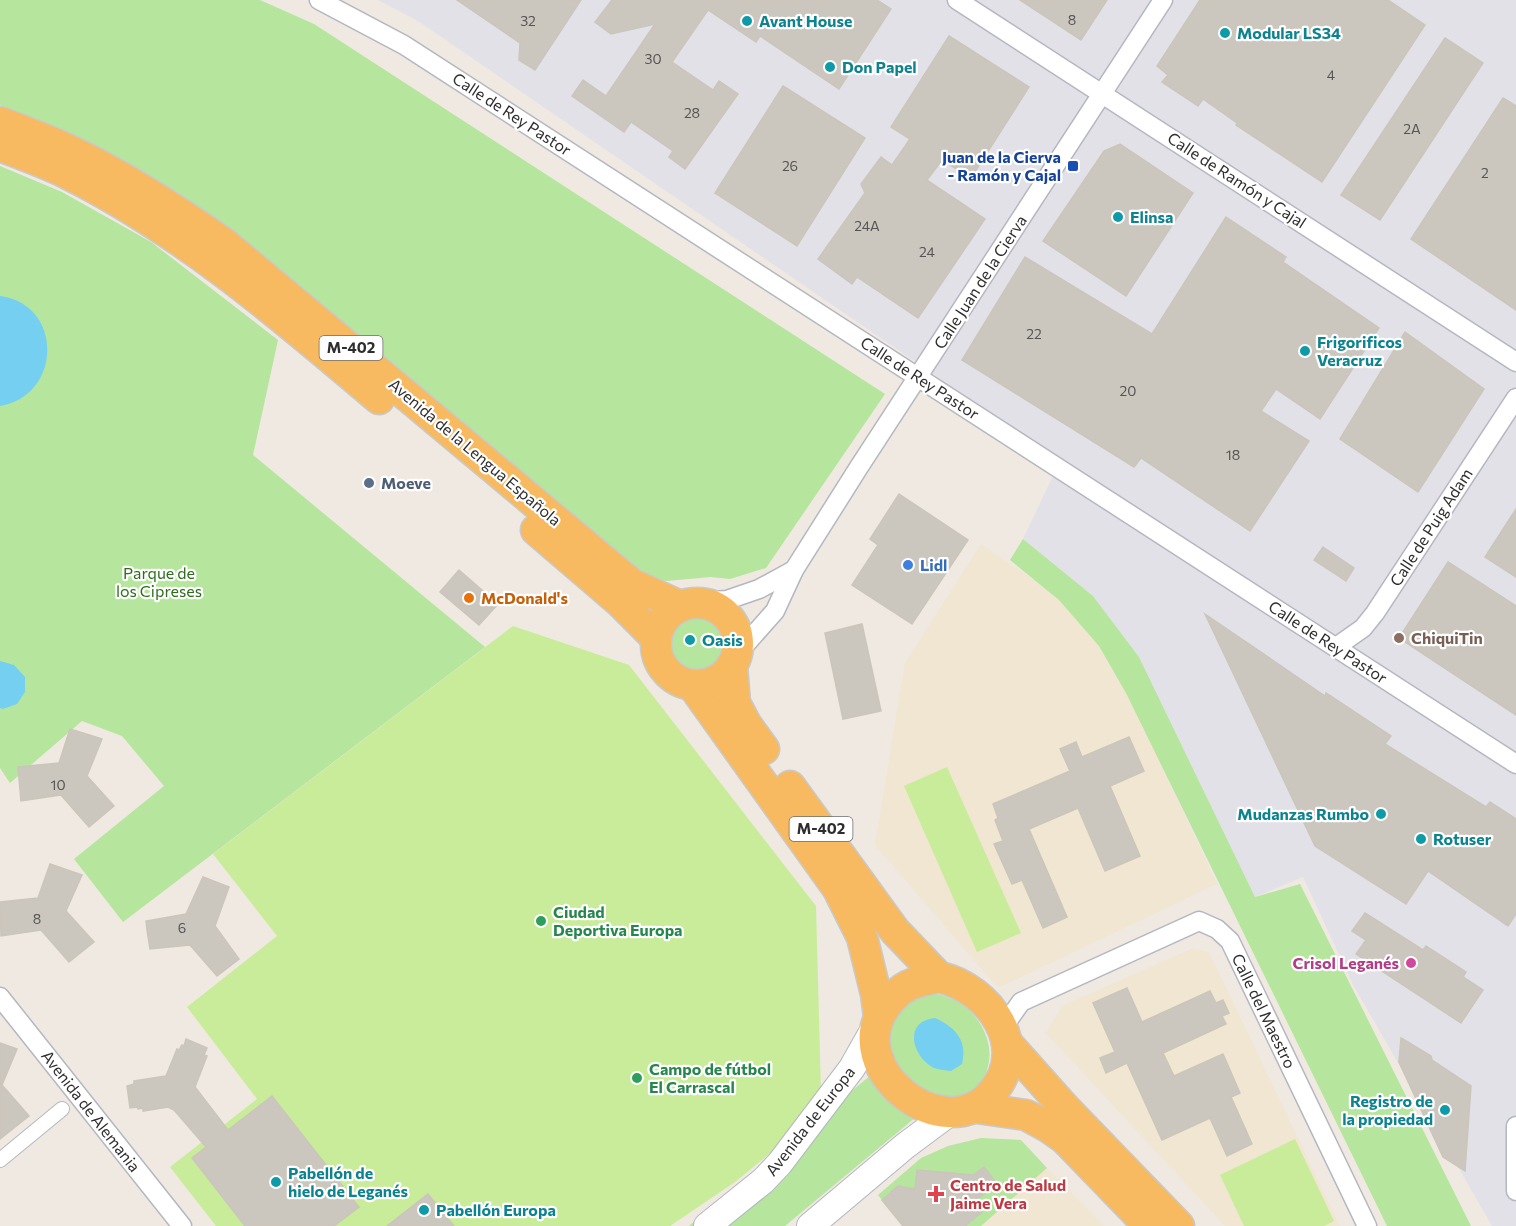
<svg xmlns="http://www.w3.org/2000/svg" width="1516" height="1226" font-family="Commissioner,sans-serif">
<rect width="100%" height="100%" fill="#efe9e1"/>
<polygon fill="#e3e1e8" points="378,0 1516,0 1516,1226 1492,1226 1352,983 1303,877 1255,897 1139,657 1093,596 1023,539 1060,461 418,21"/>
<g fill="#f0e6d1">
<polygon points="981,544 1060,598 1099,646 1133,704 1217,884 998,988 875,845 905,663"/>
<polygon points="1191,949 1209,952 1340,1226 1225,1226 1046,1033 1062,1006"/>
<polygon points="1047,1168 1104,1226 981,1226"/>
</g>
<g fill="#b6e59e">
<polygon points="0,0 260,0 314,24 885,394 766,568 730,579 711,577 666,581 648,576 195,204 68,133 0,105"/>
<polygon points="0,166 62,192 151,242 278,340 253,455 485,647 123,922 74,859 164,786 122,736 82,721 10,783 0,768"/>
<polygon points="1023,539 1093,596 1139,657 1255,897 1300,884 1471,1226 1387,1226 1126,693 1099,646 1059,600 1010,560"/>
<circle cx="695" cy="642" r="30"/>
<path d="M 924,992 C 948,994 968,1004 981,1025 C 987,1035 991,1049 989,1061 C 980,1124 894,1096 889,1038 C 888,1029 892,1019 894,1011 Z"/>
<polygon points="877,1070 916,1117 785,1226 689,1226"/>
<polygon points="981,1138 1021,1140 1047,1168 981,1226 965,1226 982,1212 973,1202 997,1184 984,1167 964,1182 915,1189 898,1186 882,1200 878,1195 921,1158 948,1146"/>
</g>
<g fill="#c9ec9a">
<polygon points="513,626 629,665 816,906 821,1093 773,1151 735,1182 670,1226 216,1226 170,1167 257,1099 187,1007 277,936 213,854"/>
<polygon points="947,767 1021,933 977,952 904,786"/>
<polygon points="1295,1139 1334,1221 1324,1226 1244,1226 1220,1175"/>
</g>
<g fill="#75cff0">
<path d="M 0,296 C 63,304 63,395 0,406 Z"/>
<polygon points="0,661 14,665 25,677 25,692 17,704 3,709 0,708"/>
<path d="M 935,1018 C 956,1027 968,1042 962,1064 L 951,1071 C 945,1070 938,1070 932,1067 C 911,1054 904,1021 935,1018 Z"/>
</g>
<g fill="#cbc7bf" stroke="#cbc5ba" stroke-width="1.5">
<polygon points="457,0 581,0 535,70 519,60 520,43"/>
<polygon points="612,0 877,0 891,9 839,89 760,36 756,42 708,10 672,62 713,90 719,81 738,94 685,169 669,157 673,151 631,122 624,132 572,96 583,80 606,96 655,24 611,34 595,22"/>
<polygon points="1020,0 1107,0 1081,40"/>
<polygon points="1200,0 1388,0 1425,25 1322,182 1236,125 1237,123 1203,99 1198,106 1162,82 1168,75 1157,66"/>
<polygon points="949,36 1029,87 971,178 942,160 927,180 985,219 918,318 857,277 852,284 818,259 865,193 861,184 881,157 892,165 910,139 891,127"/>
<polygon points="1445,38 1483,63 1380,220 1341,195"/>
<polygon points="783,86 865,138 797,246 715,193"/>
<polygon points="1503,98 1516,106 1516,310 1411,239"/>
<polygon points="1120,144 1193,193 1126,296 1043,241 1104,151"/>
<polygon points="1226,217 1286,257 1283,262 1379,328 1320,419 1276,389 1261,411 1309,441 1250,531 1141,458 1134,467 962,360 1025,257 1152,334"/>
<polygon points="1405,332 1484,389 1418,492 1340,439"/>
<polygon points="899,494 968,540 912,624 852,585 878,545 870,539"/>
<polygon points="1516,509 1516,577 1485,557"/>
<polygon points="1323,547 1354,568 1346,581 1314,560"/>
<polygon points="1448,562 1516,606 1516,715 1399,638"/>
<polygon points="459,570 498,604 479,625 440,592"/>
<polygon points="1205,614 1325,696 1326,693 1391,736 1385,744 1486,807 1490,802 1516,819 1516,914 1508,926 1428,871 1406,904 1315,846"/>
<polygon points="862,624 881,711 843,719 825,633"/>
<polygon points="70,729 102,739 87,776 114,806 89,827 61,795 21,801 18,767 59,763"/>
<polygon points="1129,737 1144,771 1110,786 1140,856 1105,871 1078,808 1029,829 1067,917 1043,928 1022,880 1012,884 994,844 1003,841 995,820 998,818 993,804 1070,771 1060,749 1076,742 1082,757"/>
<polygon points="50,864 82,875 66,911 94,942 69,962 41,930 1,936 0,902 38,898"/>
<polygon points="203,877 229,887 215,926 239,959 217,976 190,945 150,949 147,930 146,921 186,914"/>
<polygon points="1365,913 1423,950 1426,946 1466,972 1463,977 1483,990 1461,1023 1356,954 1366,940 1352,931"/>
<polygon points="1127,988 1142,1022 1210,991 1216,1003 1223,1000 1229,1013 1222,1016 1226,1024 1163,1053 1174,1076 1223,1054 1240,1093 1231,1097 1252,1144 1227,1156 1210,1118 1162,1140 1127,1063 1106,1073 1100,1058 1115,1052 1093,1003"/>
<polygon points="1401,1038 1431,1056 1432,1060 1471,1086 1465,1171 1443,1157 1399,1062"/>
<polygon points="186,1039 207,1048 204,1055 207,1056 195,1087 228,1130 272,1096 359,1207 334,1226 245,1226 192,1158 206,1147 174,1110 168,1107 143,1111 143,1108 138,1109 137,1107 130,1108 127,1086 134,1084 134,1081 166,1076 177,1049 179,1050 182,1045 184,1046"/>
<polygon points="0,1043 17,1049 2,1085 29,1116 0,1139"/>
<polygon points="984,1167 997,1184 973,1202 982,1212 965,1226 903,1226 882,1200 898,1186 915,1189 917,1170 974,1175"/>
<polygon points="428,1194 454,1226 387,1226"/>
</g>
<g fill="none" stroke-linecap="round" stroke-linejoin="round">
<g stroke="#b4b7c1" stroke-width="16">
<polyline id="pedestrian" points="0,1160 62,1109"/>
</g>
<g stroke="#b4b7c1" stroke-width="21">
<g id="minor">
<polyline points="319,0 404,45 1516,764"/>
<polyline points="957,0 1516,362"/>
<polyline points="697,602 727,600 759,589 794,570"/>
<polyline points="1336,647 1363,628 1375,613 1516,398"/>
<polyline points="738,653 775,611 794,570 859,467 1163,0"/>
<polyline points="0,997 182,1226"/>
<polyline points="1002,1029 1021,1002 1199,921 1217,929 1230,941 1367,1226"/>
<polyline points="1516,1126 1516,1191"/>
</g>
</g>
<g stroke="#b4b7c1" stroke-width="28">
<g id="secondary">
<polyline points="707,1226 763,1181 780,1163 852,1068 874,1029"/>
<polyline points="810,1226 905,1146 952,1111"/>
</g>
</g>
<g stroke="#c9c9c9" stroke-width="33">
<g id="trunk">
<path d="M 0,122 C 23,131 46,139 69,150 C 123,175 175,209 224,243 L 632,584 L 680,606"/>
<path d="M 0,146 C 21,154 43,162 64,172 C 181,230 280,315 379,399"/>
<polyline points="536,530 620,602 656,638"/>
<circle cx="697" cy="644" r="41"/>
<polyline points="732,666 735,703 746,724 764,749"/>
<polyline points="693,686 838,889 862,937 876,994 879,1017"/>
<polyline points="790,786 895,931 939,977"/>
<path d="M 939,977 C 990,988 1032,1048 991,1094 C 944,1148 842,1070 885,1007 C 901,985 913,982 939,977 Z"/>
<polyline points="1007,1043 1065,1108 1179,1226"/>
<polyline points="977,1108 1026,1115 1048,1127 1065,1139 1149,1226"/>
</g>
</g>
<use href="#pedestrian" stroke="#fff" stroke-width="14"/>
<use href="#minor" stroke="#fff" stroke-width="18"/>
<use href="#secondary" stroke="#fff" stroke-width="26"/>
<use href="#trunk" stroke="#f8ba60" stroke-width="30"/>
</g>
<g fill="#0f9aa8" stroke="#fff" stroke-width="2">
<circle cx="747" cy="21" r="6"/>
<circle cx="1225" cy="33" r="6"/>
<circle cx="830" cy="67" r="6"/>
<circle cx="1118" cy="217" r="6"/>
<circle cx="1305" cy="351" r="6"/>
<circle cx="690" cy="640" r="6"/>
<circle cx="1381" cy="814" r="6"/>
<circle cx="1421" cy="839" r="6"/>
<circle cx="1445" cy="1110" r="6"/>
<circle cx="276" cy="1182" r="6"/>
<circle cx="424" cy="1210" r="6"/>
</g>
<rect fill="#1a4fb4" stroke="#fff" stroke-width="2" x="1067" y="160" width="12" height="12" rx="3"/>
<circle fill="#5c6f8a" stroke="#fff" stroke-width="2" cx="369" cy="483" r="6"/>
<circle fill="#3f7fe0" stroke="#fff" stroke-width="2" cx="908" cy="565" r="6"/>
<circle fill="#e8710a" stroke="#fff" stroke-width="2" cx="469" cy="598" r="6"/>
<circle fill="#8d6e63" stroke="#fff" stroke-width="2" cx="1399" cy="638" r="6"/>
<g fill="#2e9e5b" stroke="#fff" stroke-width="2">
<circle cx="541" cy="921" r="6"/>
<circle cx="637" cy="1078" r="6"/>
</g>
<circle fill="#d1479c" stroke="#fff" stroke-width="2" cx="1411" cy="963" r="6"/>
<path fill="#e0444e" stroke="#fff" stroke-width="2" d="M933 1185h6v6h6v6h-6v6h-6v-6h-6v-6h6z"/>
<g text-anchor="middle" stroke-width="4.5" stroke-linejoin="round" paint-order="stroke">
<g font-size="14" fill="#555452">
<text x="1072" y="25">8</text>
<text x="528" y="26">32</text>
<text x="653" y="64">30</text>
<text x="1331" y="80">4</text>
<text x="692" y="118">28</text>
<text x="1412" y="134">2A</text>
<text x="790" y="171">26</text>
<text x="1485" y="178">2</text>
<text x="867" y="231">24A</text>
<text x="927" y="257">24</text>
<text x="1034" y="339">22</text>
<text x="1128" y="396">20</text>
<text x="1233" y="460">18</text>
<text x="58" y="790">10</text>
<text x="37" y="924">8</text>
<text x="182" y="933">6</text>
</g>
<g fill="#fff" stroke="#6d6d6d" stroke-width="1.5">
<rect x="319.5" y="336" width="63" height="24" rx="4.5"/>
<rect x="789.5" y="817" width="63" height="24" rx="4.5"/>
</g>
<g font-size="15" font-weight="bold" fill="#2e2e2e">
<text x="351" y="353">M-402</text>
<text x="821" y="834">M-402</text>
</g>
<g font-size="16" font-weight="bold" fill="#0d838f" stroke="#fff" text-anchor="start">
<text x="759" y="27">Avant House</text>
<text x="1237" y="39">Modular LS34</text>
<text x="842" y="73">Don Papel</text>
<text x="1130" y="223">Elinsa</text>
<text x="1317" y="348">Frigorificos<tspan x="1317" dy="18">Veracruz</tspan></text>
<text x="702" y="646">Oasis</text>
<text x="1369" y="820" text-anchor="end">Mudanzas Rumbo</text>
<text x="1433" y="845">Rotuser</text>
<text x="1433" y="1107" text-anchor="end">Registro de<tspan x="1433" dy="18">la propiedad</tspan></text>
<text x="288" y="1179">Pabellón de<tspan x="288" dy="18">hielo de Leganés</tspan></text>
<text x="436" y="1216">Pabellón Europa</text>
</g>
<g font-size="16" fill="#2e2e2e" stroke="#fff">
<text transform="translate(512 114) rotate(33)" y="6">Calle de Rey Pastor</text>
<text transform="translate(1237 180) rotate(33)" y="6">Calle de Ramón y Cajal</text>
<text transform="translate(980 282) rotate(-57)" y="6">Calle Juan de la Cierva</text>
<text transform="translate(920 378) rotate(33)" y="6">Calle de Rey Pastor</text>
<text transform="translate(475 452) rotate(40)" y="6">Avenida de la Lengua Española</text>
<text transform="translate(1431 527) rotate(-57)" y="6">Calle de Puig Adam</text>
<text transform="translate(1328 642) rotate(33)" y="6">Calle de Rey Pastor</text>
<text transform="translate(1264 1011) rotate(64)" y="6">Calle del Maestro</text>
<text transform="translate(91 1111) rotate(52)" y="6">Avenida de Alemania</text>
<text transform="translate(810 1121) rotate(-52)" y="6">Avenida de Europa</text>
</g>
<g font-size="16" font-weight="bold" fill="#164399" stroke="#fff" text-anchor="end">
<text x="1061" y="163">Juan de la Cierva<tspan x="1061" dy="18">- Ramón y Cajal</tspan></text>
</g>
<g font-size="16" font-weight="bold" fill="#4e5e75" stroke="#fff" text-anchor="start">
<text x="381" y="489">Moeve</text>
</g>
<g font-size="16" font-weight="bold" fill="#366cbe" stroke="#fff" text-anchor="start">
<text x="920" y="571">Lidl</text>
</g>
<g font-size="16" fill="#2c6e1b" stroke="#fff">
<text x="159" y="579">Parque de<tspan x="159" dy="18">los Cipreses</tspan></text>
</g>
<g font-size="16" font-weight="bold" fill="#c56008" stroke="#fff" text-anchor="start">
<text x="481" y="604">McDonald's</text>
</g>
<g font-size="16" font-weight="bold" fill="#785e54" stroke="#fff" text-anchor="start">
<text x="1411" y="644">ChiquiTin</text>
</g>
<g font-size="16" font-weight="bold" fill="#27864d" stroke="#fff" text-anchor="start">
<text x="553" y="918">Ciudad<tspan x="553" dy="18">Deportiva Europa</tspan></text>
<text x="649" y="1075">Campo de fútbol<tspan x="649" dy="18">El Carrascal</tspan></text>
</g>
<g font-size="16" font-weight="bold" fill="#b23c85" stroke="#fff" text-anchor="end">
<text x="1399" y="969">Crisol Leganés</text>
</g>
<g font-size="16" font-weight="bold" fill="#be3a42" stroke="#fff" text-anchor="start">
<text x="950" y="1191">Centro de Salud<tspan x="950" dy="18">Jaime Vera</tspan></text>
</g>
</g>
</svg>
